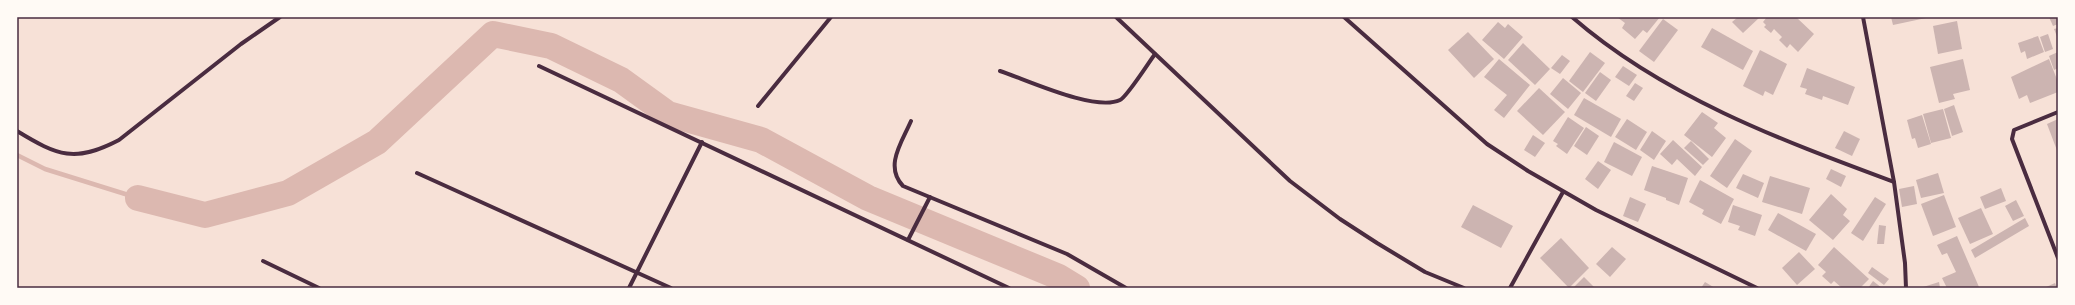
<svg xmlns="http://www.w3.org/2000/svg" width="2075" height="305" font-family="'Archivo Narrow',sans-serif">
<rect width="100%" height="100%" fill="#f7e1d7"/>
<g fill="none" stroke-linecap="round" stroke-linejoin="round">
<polyline stroke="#dcb8b0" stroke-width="4.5" points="17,155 45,169 138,198"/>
<polyline stroke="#dcb8b0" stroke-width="26" points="138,198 205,215 288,193 377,142 493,34 551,46 621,80 668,114 761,140 868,198 1059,277 1077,288"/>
</g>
<g fill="#ccb4b1">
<polygon points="1617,17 1660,17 1647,33 1643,30 1635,39 1622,28 1625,23"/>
<polygon points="1738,17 1760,17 1743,33 1732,22"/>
<polygon points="1767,17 1796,17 1814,34 1798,52 1790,44 1787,48 1779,40 1782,37 1774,29 1771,33 1764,27 1766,25 1763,22"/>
<polygon points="1891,17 1926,17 1926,18 1893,25"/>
<polygon points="2049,17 2058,17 2058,24 2053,26"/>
<polygon points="1663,19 1678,30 1654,62 1639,51"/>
<polygon points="1957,21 1962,49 1938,54 1933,26"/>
<polygon points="1498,22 1505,28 1508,24 1523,37 1504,59 1482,40"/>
<polygon points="1712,28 1753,51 1743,70 1701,47"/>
<polygon points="2058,28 2058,39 2054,29"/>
<polygon points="1468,32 1494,59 1474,78 1448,50"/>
<polygon points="2048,34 2053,49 2045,52 2040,37"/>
<polygon points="2038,36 2044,52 2027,59 2025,51 2021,53 2018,43"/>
<polygon points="1523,43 1550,69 1535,85 1508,60"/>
<polygon points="1760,50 1787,64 1773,95 1765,91 1763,96 1743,86"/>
<polygon points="1590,52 1605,63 1583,92 1569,81"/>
<polygon points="2058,52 2058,68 2054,70 2049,56"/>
<polygon points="1562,55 1570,61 1560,74 1551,68"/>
<polygon points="1499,59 1530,85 1504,118 1494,110 1507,95 1484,77"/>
<polygon points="1963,59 1970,90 1953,94 1955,99 1939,103 1930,67"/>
<polygon points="2049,59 2058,82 2058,92 2030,103 2027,95 2019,99 2011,77"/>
<polygon points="1623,66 1637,75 1629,86 1615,77"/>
<polygon points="1807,68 1855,87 1848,105 1823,96 1822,100 1805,94 1807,89 1800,87"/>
<polygon points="1600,72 1611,80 1596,101 1585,93"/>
<polygon points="1563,78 1581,93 1568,109 1550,94"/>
<polygon points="1635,83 1643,88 1634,101 1626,96"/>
<polygon points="1539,88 1565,112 1543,135 1517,111"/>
<polygon points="1584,98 1621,119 1611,137 1574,115"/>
<polygon points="1954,105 1963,132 1952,136 1944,109"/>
<polygon points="1943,109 1951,138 1931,143 1923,114"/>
<polygon points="1702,112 1718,123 1714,128 1726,138 1712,157 1684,135"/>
<polygon points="1922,115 1931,144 1918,148 1915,138 1912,139 1907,120"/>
<polygon points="1568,117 1584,128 1567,154 1556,146 1558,144 1553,141"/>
<polygon points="1627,119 1647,132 1636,150 1615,137"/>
<polygon points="2058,119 2058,153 2047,124"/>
<polygon points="1586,127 1599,136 1587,155 1574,146"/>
<polygon points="1652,131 1666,141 1654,160 1640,150"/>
<polygon points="1844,131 1860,139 1852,156 1835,148"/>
<polygon points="1533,135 1545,143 1535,157 1524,150"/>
<polygon points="1735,139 1752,151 1727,188 1710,176"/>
<polygon points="1673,140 1702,167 1695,176 1677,159 1672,165 1660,154"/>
<polygon points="1691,141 1709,159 1703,165 1684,148"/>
<polygon points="1614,142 1642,157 1632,176 1604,162"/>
<polygon points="1598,161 1611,170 1598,189 1585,179"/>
<polygon points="1652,166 1688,178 1679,205 1666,200 1666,198 1644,190"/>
<polygon points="1831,169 1846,176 1841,187 1826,179"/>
<polygon points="1938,173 1944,193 1921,198 1916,180"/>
<polygon points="1743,174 1764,183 1758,198 1736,188"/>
<polygon points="1770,176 1810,188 1802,214 1762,202"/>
<polygon points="1700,180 1734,199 1721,224 1702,214 1704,210 1689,202"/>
<polygon points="1914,186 1917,204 1902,207 1899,189"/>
<polygon points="2001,188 2006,201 1985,209 1980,197"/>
<polygon points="1831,194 1847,209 1843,215 1850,221 1833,240 1809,220"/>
<polygon points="1944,195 1956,227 1933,236 1921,204"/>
<polygon points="1630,197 1646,204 1638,222 1623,216"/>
<polygon points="1875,197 1886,204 1863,241 1851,233"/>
<polygon points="2016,200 2024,216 2013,221 2005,206"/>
<polygon points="1473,205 1513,226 1501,248 1461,227"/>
<polygon points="1733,205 1762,215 1755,236 1738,230 1740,226 1728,222"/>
<polygon points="1981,208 1993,234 1970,244 1958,218"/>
<polygon points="1778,213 1816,234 1806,251 1768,230"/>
<polygon points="2025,218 2029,226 1975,258 1971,250"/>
<polygon points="1879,225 1886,226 1884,244 1877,244"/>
<polygon points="1957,236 1979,287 1977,288 1947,288 1942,278 1956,272 1947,253 1942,255 1937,245"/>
<polygon points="1561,238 1589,268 1569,288 1540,258"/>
<polygon points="1612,247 1626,259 1610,277 1596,264"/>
<polygon points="1834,247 1869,279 1860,288 1842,288 1834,281 1831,284 1822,276 1826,272 1818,265"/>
<polygon points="1799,252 1815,269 1797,285 1782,268"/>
<polygon points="1872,267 1889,279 1884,285 1868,273"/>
<polygon points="1584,277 1595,288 1573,288"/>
<polygon points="1873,281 1882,288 1868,288"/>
<polygon points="1705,282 1715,288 1701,288"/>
<polygon points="1939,282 1940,288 1920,288"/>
<polygon points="2055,283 2057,288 2044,288"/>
</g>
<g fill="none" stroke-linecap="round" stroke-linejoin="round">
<g stroke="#4a2c40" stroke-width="4">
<polyline points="1116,17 1290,181 1340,219 1377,243 1425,272 1464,288"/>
<polyline points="1344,17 1487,144 1528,171 1596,210 1757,288"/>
<path d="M 1572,17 C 1664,97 1781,140 1894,182"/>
<polyline points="1863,17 1894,182 1905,263 1906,288"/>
<polyline points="539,66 1009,288"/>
<path d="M 1000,71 C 1027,80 1095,112 1120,100 C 1127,97 1149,62 1155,54"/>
<polyline points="758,106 831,17"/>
<polyline points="2058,112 2014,130 2012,139 2058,258"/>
<path d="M 911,121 C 902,142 884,166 903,186 L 1067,254 L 1126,288"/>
<path d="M 17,131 C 58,156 75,163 119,140 L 241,44 L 280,17"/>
<polyline points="417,173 671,288"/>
<polyline points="908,240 930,197"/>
<polyline points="263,261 319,288"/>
<polyline points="629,288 702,142"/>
<polyline points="1510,288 1563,192"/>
</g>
</g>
<rect width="2075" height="305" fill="none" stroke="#fffaf5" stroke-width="36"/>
<rect x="18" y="18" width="2039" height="269" fill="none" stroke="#4a2c40" stroke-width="1.5"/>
</svg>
